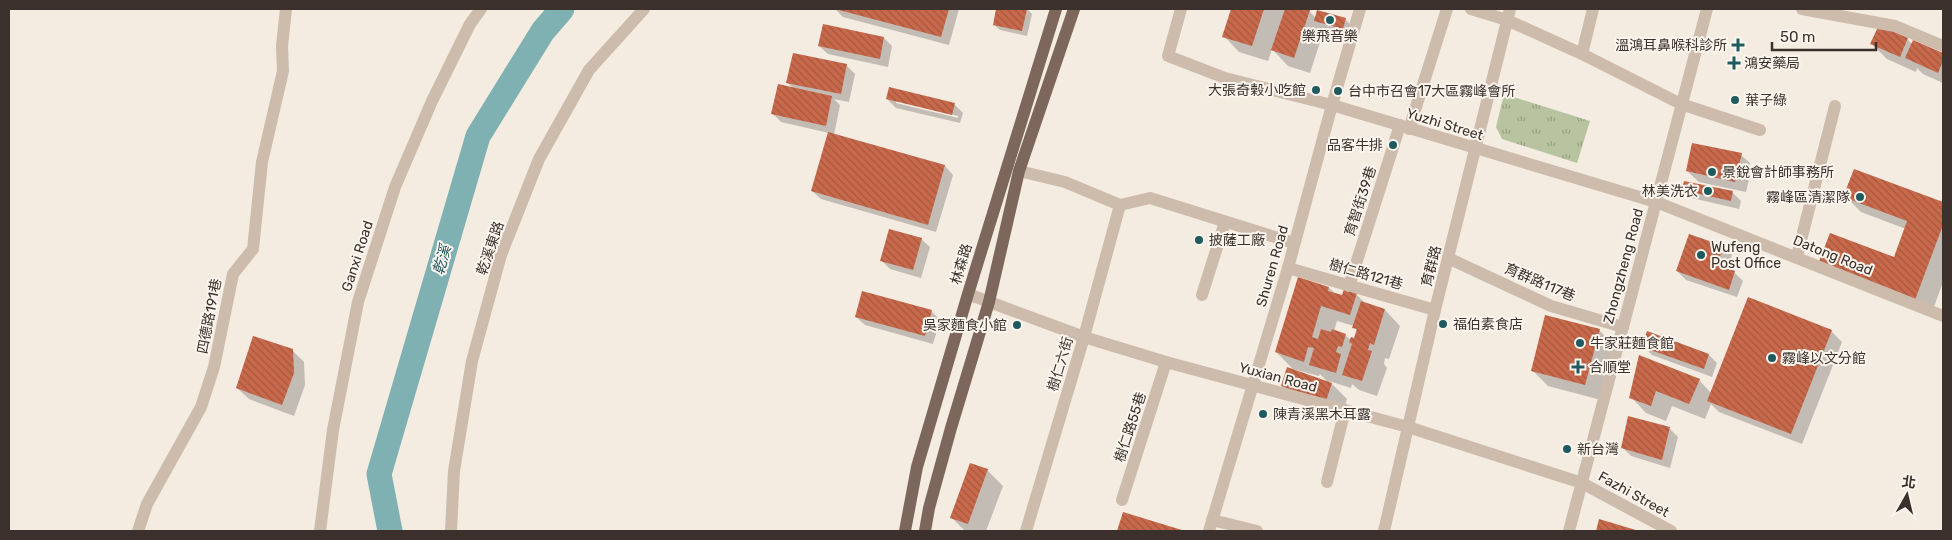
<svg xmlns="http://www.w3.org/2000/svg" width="1952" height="540" font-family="Rubik,'Noto Sans TC',sans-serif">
<defs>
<pattern id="grass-tufts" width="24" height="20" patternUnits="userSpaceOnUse" patternTransform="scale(1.25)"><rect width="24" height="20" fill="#b8c4a0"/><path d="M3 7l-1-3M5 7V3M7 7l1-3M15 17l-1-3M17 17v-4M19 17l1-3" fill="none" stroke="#97a083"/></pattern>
<pattern id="building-back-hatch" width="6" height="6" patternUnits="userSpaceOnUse" patternTransform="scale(1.25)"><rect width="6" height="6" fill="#c8694b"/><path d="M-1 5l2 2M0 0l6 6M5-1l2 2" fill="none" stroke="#a4573f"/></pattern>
</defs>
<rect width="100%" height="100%" fill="#f4ebe1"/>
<polygon fill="url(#grass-tufts)" points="1504,94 1590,121 1577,163 1502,139 1496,127"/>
<g fill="#0003" fill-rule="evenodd">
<polygon points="835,9 959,9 949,45 843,17"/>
<polygon points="997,9 1027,9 1032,14 1027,36 1000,30 994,25"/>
<polygon points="1232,9 1302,9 1309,11 1316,18 1345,19 1354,28 1351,37 1324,30 1310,73 1288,66 1272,49 1268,61 1239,52 1224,36"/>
<polygon points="884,38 892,46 888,67 828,54 819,46"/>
<polygon points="1907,39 1913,45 1914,42 1943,55 1943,83 1923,74 1917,68 1916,72 1887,59 1872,44"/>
<polygon points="847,66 855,74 849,102 834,99 840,105 834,135 945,166 953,175 936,232 821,199 812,191 829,133 781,122 773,114 794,89 788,83"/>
<path d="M 887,99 L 954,104 L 963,113 L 960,123 L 896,108 ZM 896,100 L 958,116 L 958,118 L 896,103 Z"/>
<polygon points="1741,155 1750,163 1748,173 1750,175 1746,192 1699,182 1687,171"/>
<polygon points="1855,170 1943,203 1943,282 1931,315 1835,279 1895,259 1906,229 1861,212 1845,196"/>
<polygon points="1685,182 1733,193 1741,201 1739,209 1692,198 1683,190"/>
<polygon points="921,239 930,247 921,278 890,269 882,261"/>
<polygon points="1723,247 1732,255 1727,270 1734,272 1743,281 1737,297 1686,280 1677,271"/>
<path d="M 1329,288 L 1336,294 L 1343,297 L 1356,294 L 1366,304 L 1385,310 L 1400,326 L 1389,359 L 1385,358 L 1384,364 L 1387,368 L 1377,396 L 1359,390 L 1352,384 L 1351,388 L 1329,381 L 1347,399 L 1342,416 L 1298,401 L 1282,386 L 1329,383 L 1320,374 L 1319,376 L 1293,369 L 1276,352 ZM 1337,321 L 1354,326 L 1357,331 L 1355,340 L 1351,340 L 1345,335 L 1334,331 Z"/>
<polygon points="931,311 940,320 933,344 865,325 856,317"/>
<polygon points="1599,330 1615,346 1601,400 1548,386 1532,370"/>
<polygon points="1831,331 1842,342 1802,444 1719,412 1711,404 1705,419 1672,406 1666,421 1646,413 1631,397 1699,380 1711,393"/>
<polygon points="1644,347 1709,355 1717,363 1712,377 1652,355"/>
<polygon points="292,350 304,362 305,385 294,416 249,399 237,388"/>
<polygon points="1669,428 1678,437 1670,468 1631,456 1623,448"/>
<polygon points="987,470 1003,486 986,531 965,531 952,518"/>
<polygon points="1124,514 1183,531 1118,531"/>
</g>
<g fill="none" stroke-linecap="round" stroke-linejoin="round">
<polyline stroke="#7fb0b2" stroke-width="25" points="390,531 379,474 478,136 543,31 562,9"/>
</g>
<g fill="url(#building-back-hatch)">
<polygon points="835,9 949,9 941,37"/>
<polygon points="996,9 1027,9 1022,31 993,25"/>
<polygon points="1231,9 1264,9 1252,46 1222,37"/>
<polygon points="1285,9 1310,10 1294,58 1271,50"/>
<polygon points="1317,10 1346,18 1343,29 1314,21"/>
<polygon points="823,24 884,37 880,59 818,46"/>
<polygon points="1879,25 1908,38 1900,57 1870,44"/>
<polygon points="1913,40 1943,53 1943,61 1938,73 1905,58"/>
<polygon points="793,53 847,64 841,94 786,83"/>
<polygon points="778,84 832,96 826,126 771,114"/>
<polygon points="889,87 955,103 952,115 886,99"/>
<polygon points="828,132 945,165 928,225 811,191"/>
<polygon points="1692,143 1742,153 1735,182 1686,171"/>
<polygon points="1854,169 1943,202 1943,225 1915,300 1818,264 1830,233 1894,257 1907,221 1843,197"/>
<polygon points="1684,181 1733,191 1731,201 1682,190"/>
<polygon points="889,229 922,238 913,270 880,261"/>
<polygon points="1689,234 1724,246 1717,265 1735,271 1729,290 1676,271"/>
<polygon points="1298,277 1329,287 1328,291 1342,295 1344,289 1357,293 1350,315 1321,306 1312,337 1318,339 1321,329 1331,332 1332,329 1346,334 1342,347 1338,346 1336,352 1341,354 1336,373 1309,365 1314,348 1308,347 1304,362 1275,352"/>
<polygon points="862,291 932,310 925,336 855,317"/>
<polygon points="1748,297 1832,330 1791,434 1707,401"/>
<polygon points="1361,301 1385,309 1374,345 1370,343 1368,350 1372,351 1362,381 1342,375 1352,344 1349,342 1351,337 1354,338 1357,329 1352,328"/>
<polygon points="1545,315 1600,329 1585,385 1531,371"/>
<polygon points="1647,331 1709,354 1704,369 1642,347"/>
<polygon points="253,336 293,349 294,373 282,405 236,388"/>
<polygon points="1639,355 1700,379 1689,404 1656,391 1651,406 1629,398"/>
<polygon points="1287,367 1332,383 1326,401 1281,386"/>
<polygon points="1628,416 1670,427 1662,460 1621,448"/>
<polygon points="970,463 988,469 968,524 950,518"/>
<polygon points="1123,512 1185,531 1117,531"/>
<polygon points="1599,519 1639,531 1596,531"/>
</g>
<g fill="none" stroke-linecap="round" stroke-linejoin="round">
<g stroke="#cdbbac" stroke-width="12">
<polyline points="1181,9 1168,56 1225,78 1332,105 1656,202 1943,316"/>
<polyline points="1471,9 1507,20 1582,54 1681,104 1760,130"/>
<polyline points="1802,9 1895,26 1943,46"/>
<polyline points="1582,54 1593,9"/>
<polyline points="1409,129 1447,9"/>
<polyline points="1019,171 1065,182 1120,205"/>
<polyline points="1797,256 1835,106"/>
<polyline points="1448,258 1551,306 1623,327"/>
<polyline points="1288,268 1435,310"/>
<polyline points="1349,286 1400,125"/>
<polyline points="968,294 1084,337 1166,362 1408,427 1582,483 1671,531"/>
<polyline points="1202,295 1225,222"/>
<polyline points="1327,482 1345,410"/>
<polyline points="1122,500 1166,362"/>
<polyline points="1212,520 1257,531"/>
<polyline points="138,531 147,504 201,407 214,367 233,274 253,249 262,162 283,71 282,46 286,9"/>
<polyline points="320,531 333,430 358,302 395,187 432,101 470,24 481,9"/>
<polyline points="451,531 454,471 472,361 501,255 539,159 589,70 644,9"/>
<polyline points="1026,531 1084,337 1120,205 1150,198 1294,243"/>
<polyline points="1209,531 1288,268 1332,105 1360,9"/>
<polyline points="1384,531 1435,310 1510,9"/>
<polyline points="1569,531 1707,9"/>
</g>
<g stroke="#7d675c" stroke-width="12">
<polyline points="905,531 917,467 968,294 1056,9"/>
<polyline points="925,531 929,508 951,428 989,302 1019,171 1074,9"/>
</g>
</g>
<g fill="#1f5a5e" stroke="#fbf5ee" stroke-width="2">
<circle cx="1330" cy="20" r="5"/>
<path d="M1735.5 37.5h5v5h5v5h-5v5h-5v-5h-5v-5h5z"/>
<path d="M1731.5 55.5h5v5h5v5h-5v5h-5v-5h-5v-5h5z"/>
<circle cx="1316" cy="90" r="5"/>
<circle cx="1338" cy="91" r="5"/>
<circle cx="1735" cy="100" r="5"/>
<circle cx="1393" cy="145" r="5"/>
<circle cx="1712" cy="172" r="5"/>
<circle cx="1708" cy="191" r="5"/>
<circle cx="1860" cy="197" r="5"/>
<circle cx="1199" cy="240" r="5"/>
<circle cx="1701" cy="255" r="5"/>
<circle cx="1443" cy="324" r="5"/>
<circle cx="1017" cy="325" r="5"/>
<circle cx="1580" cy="343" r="5"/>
<circle cx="1772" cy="358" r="5"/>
<path d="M1575.5 359.5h5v5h5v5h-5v5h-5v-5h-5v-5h5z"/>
<circle cx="1263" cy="414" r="5"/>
<circle cx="1567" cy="449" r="5"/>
</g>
<g text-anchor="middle" stroke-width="4" stroke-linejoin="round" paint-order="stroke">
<g font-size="14" fill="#3b302b" stroke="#fbf5ee" text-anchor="start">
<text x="1330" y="41" text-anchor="middle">樂飛音樂</text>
<text x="1727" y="50" text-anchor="end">溫鴻耳鼻喉科診所</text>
<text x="1744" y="68">鴻安藥局</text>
<text x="1306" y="95" text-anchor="end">大張奇榖小吃館</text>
<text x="1348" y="96">台中市召會17大區霧峰會所</text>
<text x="1745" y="105">葉子綠</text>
<text x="1383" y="150" text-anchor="end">品客牛排</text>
<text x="1722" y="177">景銳會計師事務所</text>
<text x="1698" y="196" text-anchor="end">林美洗衣</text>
<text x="1850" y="202" text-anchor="end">霧峰區清潔隊</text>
<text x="1209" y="245">披薩工廠</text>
<text x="1711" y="252">Wufeng<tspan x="1711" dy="16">Post Office</tspan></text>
<text x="1453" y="329">福伯素食店</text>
<text x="1007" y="330" text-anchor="end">吳家麵食小館</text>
<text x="1590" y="348">牛家莊麵食館</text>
<text x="1782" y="363">霧峰以文分館</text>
<text x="1589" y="372">合順堂</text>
<text x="1273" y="419">陳青溪黑木耳露</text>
<text x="1577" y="454">新台灣</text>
</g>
<g font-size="14" fill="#3b302b" stroke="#fbf5ee">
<text transform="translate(1445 124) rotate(17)" y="5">Yuzhi Street</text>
<text transform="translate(1360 201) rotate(-72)" y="5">育智街39巷</text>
<text transform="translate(490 248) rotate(-71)" y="5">乾溪東路</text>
<text transform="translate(1833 255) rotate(22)" y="5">Datong Road</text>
<text transform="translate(357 256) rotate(-72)" y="5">Ganxi Road</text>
<text transform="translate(961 264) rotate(-73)" y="5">林森路</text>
<text transform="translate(1272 266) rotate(-74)" y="5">Shuren Road</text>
<text transform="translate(1431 266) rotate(-76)" y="5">育群路</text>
<text transform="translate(1623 266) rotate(-75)" y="5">Zhongzheng Road</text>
<text transform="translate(1366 274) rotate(16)" y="5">樹仁路121巷</text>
<text transform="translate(1540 282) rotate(23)" y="5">育群路117巷</text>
<text transform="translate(209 316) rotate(-79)" y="5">四德路191巷</text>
<text transform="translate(1060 364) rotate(-73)" y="5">樹仁六街</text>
<text transform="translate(1278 377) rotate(15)" y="5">Yuxian Road</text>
<text transform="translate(1130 427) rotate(-72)" y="5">樹仁路55巷</text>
<text transform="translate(1634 494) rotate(29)" y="5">Fazhi Street</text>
</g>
<g font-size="15" font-style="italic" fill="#1f5a5e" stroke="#fbf5ee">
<text transform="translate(442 260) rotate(-74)" y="5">乾溪</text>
</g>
</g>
<rect width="1952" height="540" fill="none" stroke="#3b302b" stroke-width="20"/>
<g transform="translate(1907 495) rotate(8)" stroke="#fbf5ee" stroke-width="4" paint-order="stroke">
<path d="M0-4L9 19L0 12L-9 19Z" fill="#3b302b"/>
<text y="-8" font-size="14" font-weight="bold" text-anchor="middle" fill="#3b302b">北</text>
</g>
<path d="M1772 42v8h104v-8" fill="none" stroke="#3b302b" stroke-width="2.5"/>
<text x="1780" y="42" font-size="15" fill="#3b302b" stroke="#fbf5ee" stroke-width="4" paint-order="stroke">50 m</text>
</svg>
